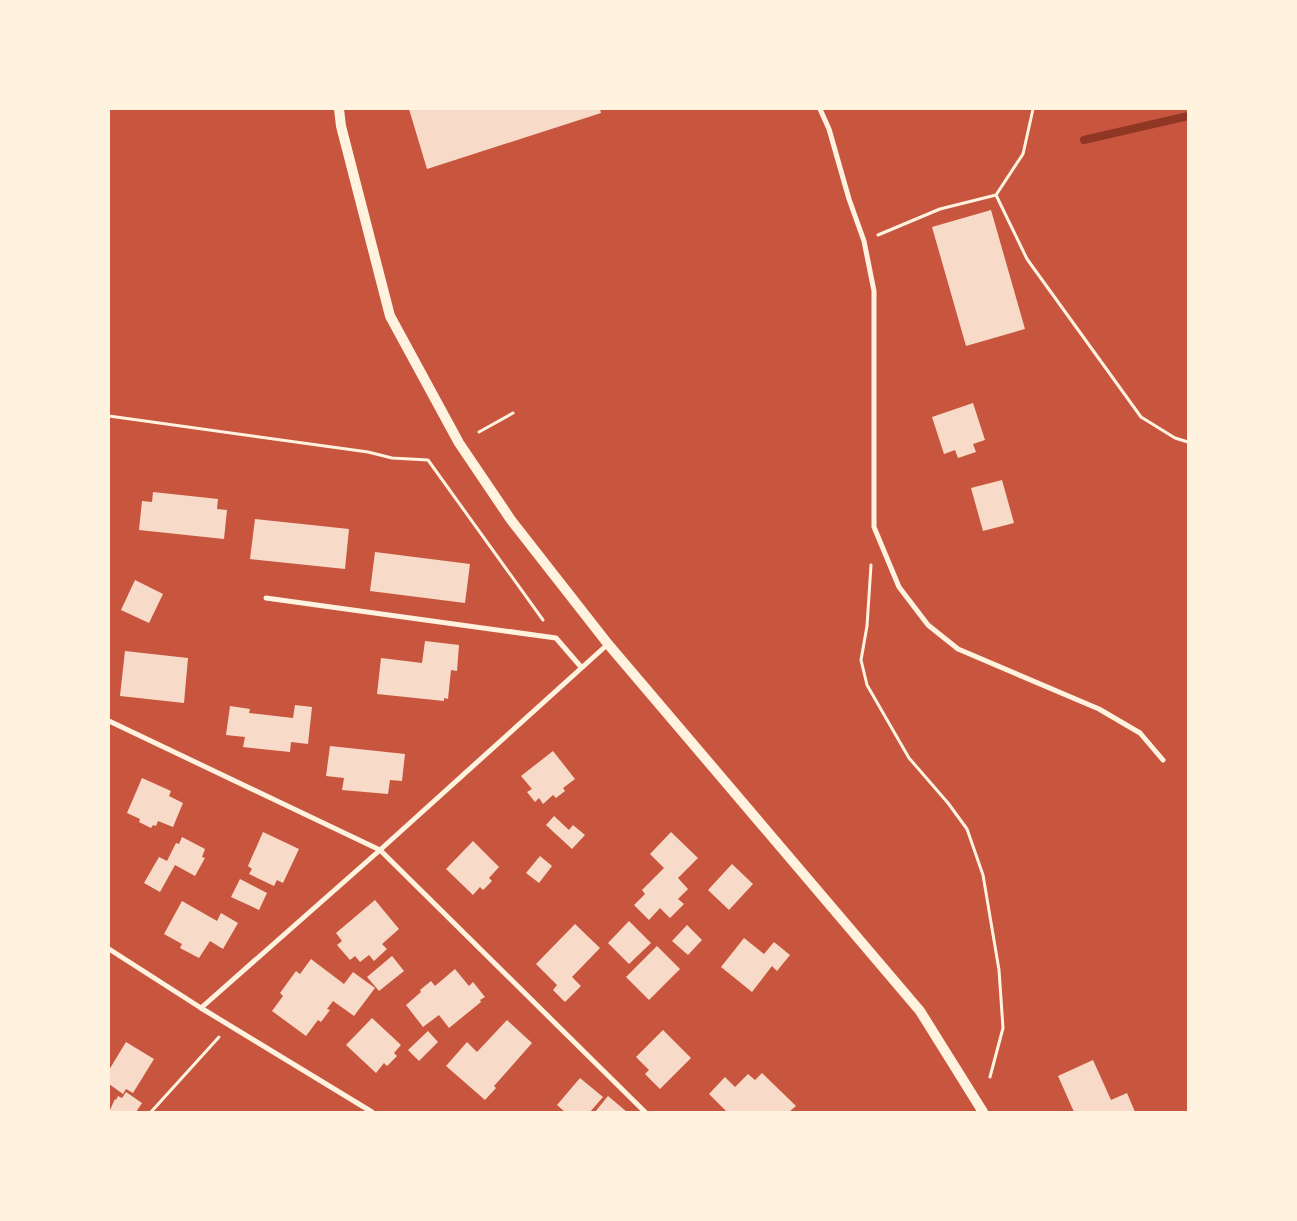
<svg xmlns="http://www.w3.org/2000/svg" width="1297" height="1221" font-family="'Noto Serif',serif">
<rect width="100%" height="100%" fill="#c8553d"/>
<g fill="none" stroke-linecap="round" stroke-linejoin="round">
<polyline stroke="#8f3625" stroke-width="8" points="1084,140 1188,116"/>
</g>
<g fill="#f7dbc8">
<polygon points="409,109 600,109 601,113 427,169"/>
<polygon points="991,210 1025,329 966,346 932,227"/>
<polygon points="973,403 985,440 973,444 976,452 958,458 955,450 944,454 932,417"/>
<polygon points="1002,480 1014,523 983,531 971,488"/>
<polygon points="153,492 218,499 217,509 227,510 224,539 139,530 142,501 152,502"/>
<polygon points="255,519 349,529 345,569 250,559"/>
<polygon points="375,552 470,564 465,603 370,591"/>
<polygon points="135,580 163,594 149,623 121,610"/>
<polygon points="425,641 459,645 457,671 451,670 448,699 444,698 444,701 377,694 381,658 422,663"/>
<polygon points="125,651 188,658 184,703 120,696"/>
<polygon points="295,705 312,707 308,744 291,742 290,752 243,747 245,737 226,735 230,706 250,709 249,713 293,718"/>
<polygon points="330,746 405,754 402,781 390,780 388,794 342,790 344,778 326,776"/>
<polygon points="553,751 575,779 563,788 565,791 556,798 553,795 543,804 539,798 535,802 527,792 532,789 521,776"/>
<polygon points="142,778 171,791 169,796 183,803 173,827 158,821 156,826 153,825 151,828 139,822 140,819 127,813"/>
<polygon points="554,816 569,830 573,825 585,835 572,849 546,825"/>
<polygon points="263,832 299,849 283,883 277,880 274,886 249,874 252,869 248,866"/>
<polygon points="671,832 698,858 678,878 688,889 678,899 684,904 670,918 660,908 649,920 634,905 645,894 642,890 664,868 650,854"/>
<polygon points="182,837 205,849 202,857 205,858 195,876 175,865 160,892 144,883 159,857 167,861 176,843 179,844"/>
<polygon points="473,841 499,867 489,878 492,881 483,890 480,887 473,895 446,869"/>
<polygon points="540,856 552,866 539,883 526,873"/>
<polygon points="732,864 753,884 729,910 708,890"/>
<polygon points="240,879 267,893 259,910 231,897"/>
<polygon points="375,900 399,929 382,944 387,949 374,961 369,955 360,962 355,956 350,960 337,945 342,941 336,933"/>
<polygon points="182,901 217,921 221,913 238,923 223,949 210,941 199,958 180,948 182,944 164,934"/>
<polygon points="629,921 651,943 629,964 608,943"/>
<polygon points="575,924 600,948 572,977 581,986 565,1002 553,990 557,985 536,964"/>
<polygon points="687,925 702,940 688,955 672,941"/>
<polygon points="744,938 764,954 774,942 790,955 777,971 772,966 752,992 721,967"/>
<polygon points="657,946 680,969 649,1000 626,977"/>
<polygon points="392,956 404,971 379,991 367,977"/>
<polygon points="311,959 344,984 353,972 375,988 354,1016 333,1001 327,1009 330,1010 321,1022 318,1020 306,1036 272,1011 283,996 280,993 296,971 300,974"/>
<polygon points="455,969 469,986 473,982 485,997 480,1000 481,1002 449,1028 439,1015 423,1027 406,1005 421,992 420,990 431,981 435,986"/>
<polygon points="372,1018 401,1045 394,1053 397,1056 387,1066 384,1063 376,1073 346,1045"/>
<polygon points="507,1020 532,1043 494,1086 496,1088 485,1100 446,1066 467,1042 477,1052"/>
<polygon points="663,1030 691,1058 660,1089 645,1074 649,1070 636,1057"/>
<polygon points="428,1031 438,1042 419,1061 408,1050"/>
<polygon points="126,1042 154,1059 133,1093 126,1089 123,1094 109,1084 109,1070"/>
<polygon points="1093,1060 1111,1100 1127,1093 1135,1112 1074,1112 1058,1076"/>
<polygon points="762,1073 796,1106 789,1112 727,1112 709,1094 725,1077 735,1087 748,1074 755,1080"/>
<polygon points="580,1078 603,1097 590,1112 565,1112 557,1105"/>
<polygon points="126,1092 142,1103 136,1112 109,1112 115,1099 116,1100 118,1096 122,1098"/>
<polygon points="608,1096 627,1112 595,1112"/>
</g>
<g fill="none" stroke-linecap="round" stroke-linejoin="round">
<g stroke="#fff3e0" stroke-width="3">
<polyline points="996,195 1027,259 1141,417 1175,438 1188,442"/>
<polyline points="878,235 940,209 996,195 1023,154 1033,109"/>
<polyline points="109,416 368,452 392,458 428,460 543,620"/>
<polyline points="479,432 513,413"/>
<polyline points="871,565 867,626 861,660 867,685 909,758 948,803 967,829 983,875 999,970 1003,1028 990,1077"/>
<polyline points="151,1112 219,1037"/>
</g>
<g stroke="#fff3e0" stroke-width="5">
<polyline points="820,109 829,129 849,199 864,241 874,291 874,527 899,587 928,625 958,649 1099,709 1140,733 1163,760"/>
<polyline points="266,598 556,638 581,667"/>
<polyline points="109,721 380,850 645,1112"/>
<polyline points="109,949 201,1008 372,1112"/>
<polyline points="201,1008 380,850 608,644"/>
</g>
<polyline stroke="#fff3e0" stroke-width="10" points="339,109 341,126 390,316 459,443 511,520 608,644 920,1011 983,1112"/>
</g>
<rect width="1297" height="1221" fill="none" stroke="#fff3e0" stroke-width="220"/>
</svg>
